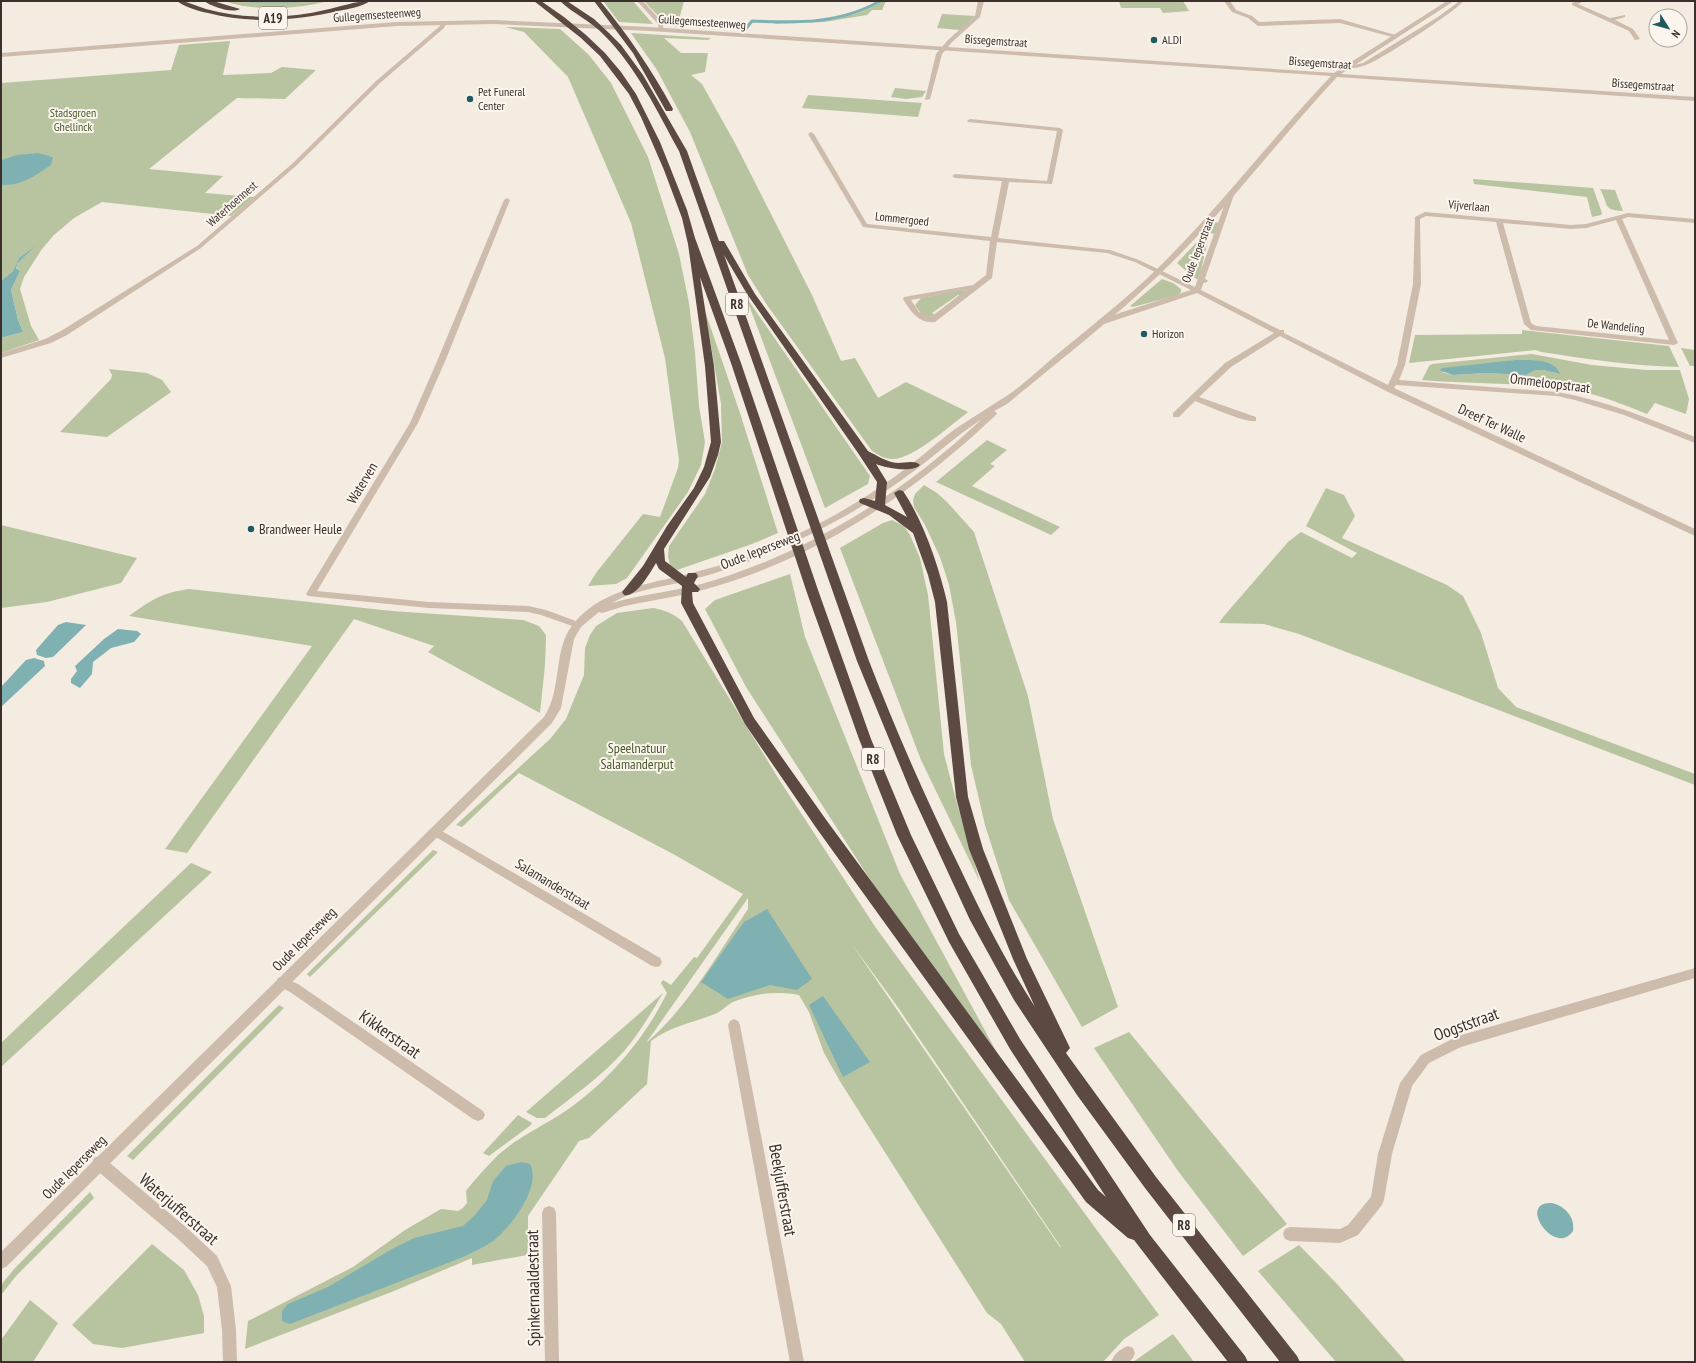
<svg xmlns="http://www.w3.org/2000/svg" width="1696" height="1363" font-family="'PT Sans Narrow',sans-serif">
<rect width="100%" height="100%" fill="#f4ebe1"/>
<g fill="#b8c4a0" fill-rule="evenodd">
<path d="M 224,1 L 329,1 C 296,9 256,12 224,1 Z"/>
<polygon points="603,1 633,1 653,24 619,22"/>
<polygon points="644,1 684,1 677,27 665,23"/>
<path d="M 882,1 L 886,1 L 882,10 L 872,10 L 867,15 L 824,22 L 773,24 C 780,21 792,23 801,22 C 829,21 859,17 882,1 Z"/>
<polygon points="1119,1 1183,1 1189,11 1163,13 1160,8 1121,8"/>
<polygon points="942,14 975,16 960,30 937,28"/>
<polygon points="505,27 560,29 589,55 611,83 648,157 679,254 689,303 695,353 699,406 705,442 701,465 688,492 627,578 616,584 588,586 596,573 643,514 660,517 678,468 679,460 665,358 631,223 568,77 524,32"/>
<path d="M 631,33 L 711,38 L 708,40 L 664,38 L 681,53 L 708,53 L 705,72 L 691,75 L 702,84 L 736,145 L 812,295 L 841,361 L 855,358 L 878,398 L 906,382 L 968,412 C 951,425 912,460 892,459 C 884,459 879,455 872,451 L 767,305 L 748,275 L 690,132 L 657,70 Z"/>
<path d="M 230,41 L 223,75 L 271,73 L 282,67 L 316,70 L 285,99 L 237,98 L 149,169 L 223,176 L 205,193 L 254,197 L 231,216 L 102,202 L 74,218 L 54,235 L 42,249 L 24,277 L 20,289 L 31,326 L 39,340 L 1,353 L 1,338 L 23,332 L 18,320 L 11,290 L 20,271 L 16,267 L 17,264 L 34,248 L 19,258 L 13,271 L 1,281 L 1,185 L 8,185 L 53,157 C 33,152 20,154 1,160 L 1,83 L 171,70 L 179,45 Z"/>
<polygon points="895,88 926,91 922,97 906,99 891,97"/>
<polygon points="808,95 922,103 918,117 802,108"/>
<polygon points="1473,179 1593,188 1602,213 1601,215 1592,217 1587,197 1474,184"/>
<path d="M 1600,189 L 1615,190 L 1623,211 C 1602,210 1609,205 1600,189 Z"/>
<polygon points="1216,222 1221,224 1218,236 1211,233 1209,235 1200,275 1208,281 1205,283 1193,277 1177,263"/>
<polygon points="1162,279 1173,283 1181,289 1181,292 1178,295 1133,307 1130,306"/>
<polygon points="963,290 967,291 961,295 958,295 932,313 935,315 932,317 922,315 915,305 921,298"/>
<polygon points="746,297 870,476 868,484 825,508"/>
<polygon points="705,311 740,413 778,533 752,544 677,570 670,565 668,556 669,546 705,494 715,469 722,442 721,404"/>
<path d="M 1522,330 L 1669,346 L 1679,367 C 1632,366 1587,359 1541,352 L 1536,350 L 1409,363 L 1415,335 L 1522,334 Z"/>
<polygon points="1681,348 1695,350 1695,366 1690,366"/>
<path d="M 1532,354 L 1592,365 L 1647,370 L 1680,370 L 1689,399 L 1686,414 L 1655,403 L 1647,414 C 1627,406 1608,398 1587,393 C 1535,381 1475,385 1422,380 L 1429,366 L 1432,364 ZM 1515,360 L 1542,362 L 1559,374 L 1543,370 L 1534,370 L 1526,375 L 1486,373 L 1453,375 L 1442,372 Z"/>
<polygon points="109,369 147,373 162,380 171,392 107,437 60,432 111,379 112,375"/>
<polygon points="987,440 1007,450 990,464 995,466 972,486 1060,527 1051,535 936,482"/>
<polygon points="924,485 937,493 947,502 974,532 1028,696 1053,819 1118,1007 1082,1027 1009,900 985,825 971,765 956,622 949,585 940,557 925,525 914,507 913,500 915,494"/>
<polygon points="1326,488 1344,495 1355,516 1342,538 1447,585 1463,596 1481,633 1498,688 1516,707 1695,774 1695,785 1299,634 1264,624 1219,623 1224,616 1288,542 1301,532 1352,558 1357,553 1306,526"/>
<polygon points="892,520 904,526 910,535 920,558 928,595 944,754 956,800 980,882 921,760 840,548 883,523"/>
<polygon points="1,525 137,558 121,583 47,602 1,608"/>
<polygon points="790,574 805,637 900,874 1002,1062 873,884 746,687 705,609 715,600"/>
<path d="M 189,589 L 392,611 L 523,620 L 539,626 L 546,635 L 545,665 L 540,713 L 428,652 L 434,646 L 354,619 L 187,853 L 165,849 L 312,646 L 129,616 C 151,600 161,593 189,589 Z"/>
<path d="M 653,608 C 664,610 673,613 682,621 L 780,781 L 876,928 L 1159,1315 L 1124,1339 L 1103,1362 L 1025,1362 L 1001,1324 L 987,1313 L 841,1083 L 824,1053 L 809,1012 L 799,995 C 774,991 757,993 733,1002 C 727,1005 722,1011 715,1014 C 692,1023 671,1026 651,1041 L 647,1084 L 589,1138 L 579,1141 L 528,1216 L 528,1245 L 527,1255 L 472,1265 L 472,1258 L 394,1291 L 245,1349 L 248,1321 L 353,1267 L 405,1230 L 441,1209 L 458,1211 L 463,1208 L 467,1203 L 466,1191 L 469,1187 C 478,1176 488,1165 498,1155 C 518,1137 545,1125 567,1110 C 609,1081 645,1038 667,993 L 661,983 L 663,980 L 671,985 L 694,957 L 697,958 L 743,894 L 675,855 L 519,773 L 462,827 L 456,825 L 550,739 L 566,719 L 584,675 L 585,648 L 590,635 L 596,626 L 617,613 ZM 748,898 L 748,909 C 717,955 689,1006 646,1043 ZM 851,943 L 897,1006 L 1061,1247 L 1060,1247 Z"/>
<polygon points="433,850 438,852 310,977 307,974"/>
<polygon points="191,863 212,872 1,1067 1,1043"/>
<path d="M 663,993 C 651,1013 640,1032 625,1050 C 602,1076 572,1097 545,1118 L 537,1118 L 526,1112 Z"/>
<polygon points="279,1005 284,1008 133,1160 127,1156"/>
<polygon points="1129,1032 1287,1224 1243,1256 1178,1171 1094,1048"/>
<polygon points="518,1115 532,1123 531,1125 489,1156 483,1153"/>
<polygon points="90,1192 94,1198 16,1276 1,1295 1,1285 15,1268"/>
<polygon points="152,1244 184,1270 198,1295 204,1316 204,1333 122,1348 93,1344 72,1325"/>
<polygon points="1299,1245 1338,1285 1406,1362 1336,1362 1258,1271"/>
<polygon points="30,1300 58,1323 33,1362 1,1362 1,1340"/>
<polygon points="1173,1334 1194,1362 1133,1362"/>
</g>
<g fill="#7fb0b2">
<path d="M 38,153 L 53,157 L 51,165 C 35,176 21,186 1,185 L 1,160 L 17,155 Z"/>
<polygon points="36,246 17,264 16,268 20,271 11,290 18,320 23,332 1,338 1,281 13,271 19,258"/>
<path d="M 1515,360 C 1528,360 1555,358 1560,374 L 1543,370 L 1535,370 L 1526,375 L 1486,373 L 1453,375 L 1439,370 L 1443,368 Z"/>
<polygon points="66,622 86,625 53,657 46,658 37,655 36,650 58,625"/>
<polygon points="118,629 137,631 141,634 134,642 111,648 93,662 92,674 80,688 71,683 71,679 77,671 75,666 104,639"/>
<polygon points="34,658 44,661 45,666 1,707 1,687 26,660"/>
<polygon points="767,909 812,979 797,990 770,985 728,999 701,982 744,922"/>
<polygon points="823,996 870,1062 843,1077 809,1005"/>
<path d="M 521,1162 L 530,1164 C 542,1187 511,1227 493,1241 C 483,1248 473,1252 463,1257 L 290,1324 L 282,1321 L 282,1311 L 288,1304 L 328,1287 L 392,1249 L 414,1238 L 463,1226 L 475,1215 L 487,1200 L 493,1181 L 506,1166 Z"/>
<path d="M 1552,1203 C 1565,1206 1575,1217 1573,1231 C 1555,1258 1516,1201 1552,1203 Z"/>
</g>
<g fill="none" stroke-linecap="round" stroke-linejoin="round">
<g stroke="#7fb0b2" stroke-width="3">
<polyline points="251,1 298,1"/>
<path d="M 744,31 L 752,21 C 796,23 841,24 880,1"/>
</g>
<g fill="#cdbbac" fill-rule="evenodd">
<polygon points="637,1 643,1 663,23 663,31 659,31 658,24"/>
<polygon points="978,1 984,1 980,17 952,42 942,54 930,99 925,100 936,54 948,40 975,16"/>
<polygon points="1224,1 1230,1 1236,10 1252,16 1259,22 1340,19 1399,36 1396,38 1340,23 1258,26 1248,18 1232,12"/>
<path d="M 1457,1 L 1463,1 C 1460,9 1377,62 1366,65 C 1361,67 1354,68 1348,69 L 1345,67 L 1363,63 L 1438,17 L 1457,3 Z"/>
<polygon points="1577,1 1584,1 1578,4 1610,18 1625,15 1625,17 1615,20 1633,29 1640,39 1635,40 1629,31 1572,5 1572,3"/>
<polygon points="442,21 447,22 444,28 380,83 297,165 201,248 67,335 51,343 1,358 1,353 45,339 61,331 197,246 293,163 376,81 440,26"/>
<path d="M 970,119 L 1060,128 L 1063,130 L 1052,184 L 1009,182 L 998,238 L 1110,250 L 1139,260 L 1195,287 L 1229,192 L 1234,191 L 1235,192 L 1201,290 L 1280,330 L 1284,330 L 1284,333 L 1388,385 L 1397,365 L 1413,284 L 1415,217 L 1425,212 L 1571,225 L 1586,224 L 1628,213 L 1695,219 L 1695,223 L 1628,217 L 1622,219 L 1678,343 L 1674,345 L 1531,330 L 1524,324 L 1496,222 L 1426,216 L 1420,219 L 1421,284 L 1405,365 L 1399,380 L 1557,392 C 1605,400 1650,419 1695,437 L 1695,443 L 1624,415 L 1575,400 L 1557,396 L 1396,385 L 1394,388 L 1695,529 L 1695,536 L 1386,391 L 1280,336 L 1231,367 L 1199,397 L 1256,417 L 1256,421 C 1245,423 1208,406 1195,401 L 1179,417 L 1173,417 L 1173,413 L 1225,363 L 1274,333 L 1197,293 L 1104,324 L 1098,324 L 1098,320 L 1191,290 L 1135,262 L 1107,253 L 997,242 L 992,278 L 935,322 C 919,324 910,311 903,299 L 904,297 L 973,285 L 986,275 L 990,241 L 863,227 L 808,134 L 811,132 L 814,134 L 867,224 L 991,237 L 1002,181 L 955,178 L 952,176 L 955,174 L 1047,181 L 1057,131 L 968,122 L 967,121 ZM 1616,220 L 1669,340 L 1536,326 L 1531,323 L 1503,223 L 1571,229 L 1586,228 ZM 966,290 L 931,317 L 919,312 L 911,300 Z"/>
<polygon points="507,198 510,200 446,359 418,423 317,591 429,602 528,606 546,610 581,623 583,625 578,628 541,615 528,612 429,608 308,596 306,594 410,423 438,359 504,200"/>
<polygon points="435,827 660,958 662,962 660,966 656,967 652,966 431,834 429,831 431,828"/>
<polygon points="1695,968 1695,978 1461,1047 1429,1063 1412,1086 1392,1154 1384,1200 1382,1205 1358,1235 1340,1243 1290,1241 1285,1239 1283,1234 1285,1229 1290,1227 1340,1229 1348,1225 1371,1197 1378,1154 1400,1083 1421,1055 1458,1036"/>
<polygon points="282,977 298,984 483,1111 485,1115 483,1119 478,1121 473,1119 290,992 278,986 276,982 278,978"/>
<polygon points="734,1019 738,1021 740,1025 804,1362 790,1362 728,1025 730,1021"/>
<polygon points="99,1156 104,1158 188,1229 217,1256 231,1286 236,1330 237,1362 223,1362 222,1330 217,1287 207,1266 178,1239 94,1168 92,1163 94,1158"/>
<polygon points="549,1206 554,1208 556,1213 559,1362 545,1362 542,1213 544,1208"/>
<path d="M 1128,1346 L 1133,1348 L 1135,1353 L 1133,1358 L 1129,1362 L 1111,1362 C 1114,1354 1120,1349 1128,1346 Z"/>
</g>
<path fill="#cdbbac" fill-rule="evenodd" d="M 1447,1 L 1454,1 L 1341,74 L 1695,97 L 1695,101 L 1337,77 C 1277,141 1225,212 1161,273 C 1113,319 1059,361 1007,404 L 994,411 L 997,413 L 996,415 C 915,491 827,552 720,585 C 689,595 657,599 625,606 C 617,608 610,611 602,613 L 599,612 L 581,627 L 574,639 L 561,708 L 552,723 L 6,1267 L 1,1269 L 1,1252 L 544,717 C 563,689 552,649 574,623 C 605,586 655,584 699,571 C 719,566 739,559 759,551 C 807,532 855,506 897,475 C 917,461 935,444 955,429 C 973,417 991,406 1008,395 C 1027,382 1044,365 1061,351 C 1094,324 1127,298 1157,269 C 1219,208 1271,139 1331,76 L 650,31 L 494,24 L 397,26 L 1,57 L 1,53 L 397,22 L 494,20 L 650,27 L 1334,73 ZM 982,419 C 905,491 817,548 715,580 C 681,591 646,593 612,603 C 631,591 656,588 678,583 C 707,576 737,567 765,555 C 813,535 860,510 903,479 C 930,460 954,437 982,419 Z"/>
<g fill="#5c4a42" fill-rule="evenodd">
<path d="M 177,1 C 188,1 196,6 206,9 C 228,15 250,17 273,17 C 290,16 308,14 325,10 C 340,7 355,1 370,1 C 362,7 348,9 338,11 C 295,21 251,24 208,13 C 198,11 185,7 177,1 Z"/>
<path d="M 204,1 L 213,1 L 240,9 C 232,14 211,6 204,1 Z"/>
<path d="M 534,1 L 541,1 L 564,17 L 586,35 L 605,53 L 621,72 L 636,94 L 660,142 L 687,210 L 695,238 L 741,363 L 818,590 L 871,739 L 911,835 L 959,934 L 1020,1039 L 1150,1235 L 1245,1356 L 1248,1362 L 1228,1362 L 1134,1240 L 1128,1238 L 1086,1202 L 817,829 L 745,724 L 681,603 L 682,586 L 659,569 L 656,563 C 650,573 636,598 624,595 L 622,592 L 643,566 L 667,526 L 694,488 L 704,467 L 711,442 L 705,366 L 688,244 L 682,218 L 664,170 L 641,117 L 629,94 L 600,56 L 581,38 ZM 700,277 L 731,363 L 806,590 L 859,739 L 897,835 L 949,942 L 1010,1049 L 1106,1197 L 1098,1190 L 827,821 L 754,718 L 693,603 L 692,592 L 698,592 L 700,589 L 694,583 L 698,576 L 696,573 L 688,573 L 686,577 L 665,561 L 664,549 L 710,477 L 718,455 L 721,442 L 714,366 Z"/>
<path d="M 560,1 L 567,1 L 594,19 L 609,33 L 621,45 L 643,75 L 687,151 L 719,241 L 724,241 L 755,294 L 868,451 C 878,456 886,462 898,463 C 905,463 915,460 920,465 C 913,473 885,468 876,464 L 887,482 L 885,505 L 907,517 L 894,493 L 899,490 L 903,491 C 923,520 939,567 947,602 L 968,797 L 983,849 L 1027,959 L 1070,1048 L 1066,1053 L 1156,1177 L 1297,1356 L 1300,1362 L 1280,1362 L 1145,1188 L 1077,1095 L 1014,1000 L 970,920 L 910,790 L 857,661 L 679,151 C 657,111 637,68 604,35 C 591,21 572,13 560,1 ZM 724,255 L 747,294 L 858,453 L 877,482 L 875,501 L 864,498 L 860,499 L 859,501 L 860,503 L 889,515 L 913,533 L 928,575 L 935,602 L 956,797 L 969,849 L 1013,959 L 1035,1007 C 1006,962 982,915 959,866 C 926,799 896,731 869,661 Z"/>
<path d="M 594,1 L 600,1 C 628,35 652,70 673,109 L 672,111 L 666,111 L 633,53 Z"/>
</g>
</g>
<g fill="#1f5a5e" stroke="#fbf5ee" stroke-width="1.5">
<circle cx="1154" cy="40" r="4"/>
<circle cx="470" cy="99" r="4"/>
<circle cx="1144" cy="334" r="4"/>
<circle cx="251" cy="529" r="4"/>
</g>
<g text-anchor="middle" stroke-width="4" stroke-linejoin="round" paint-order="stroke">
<g font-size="12" fill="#3b302b" stroke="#fbf5ee">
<text transform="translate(377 15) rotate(-4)" y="4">Gullegemsesteenweg</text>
<text transform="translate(702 22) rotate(4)" y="4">Gullegemsesteenweg</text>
<text transform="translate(996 41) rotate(4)" y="4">Bissegemstraat</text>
<text transform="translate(1320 63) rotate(4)" y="4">Bissegemstraat</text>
<text transform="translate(1643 85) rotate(4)" y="4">Bissegemstraat</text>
<text transform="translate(232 204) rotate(-41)" y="4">Waterhoennest</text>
<text transform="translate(1469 206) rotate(5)" y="4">Vijverlaan</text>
<text transform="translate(902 219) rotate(6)" y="4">Lommergoed</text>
<text transform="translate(1198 250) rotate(-69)" y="4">Oude Ieperstraat</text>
<text transform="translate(1616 326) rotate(6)" y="4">De Wandeling</text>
</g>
<g font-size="12" fill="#3b302b" stroke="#fbf5ee" text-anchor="start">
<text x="1162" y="44">ALDI</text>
<text x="478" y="96">Pet Funeral<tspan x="478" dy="14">Center</tspan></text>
<text x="1152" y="338">Horizon</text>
</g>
<g font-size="12" fill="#4a5a2e" stroke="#fbf5ee">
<text x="73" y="117">Stadsgroen<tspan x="73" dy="14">Ghellinck</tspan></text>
</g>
<g fill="#fbf5ee" stroke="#756b66" stroke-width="1">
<rect x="259" y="7" width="28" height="22" rx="3"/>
<rect x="726" y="293" width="22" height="22" rx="3"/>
<rect x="862" y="748" width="22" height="22" rx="3"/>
<rect x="1173" y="1214" width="22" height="22" rx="3"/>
</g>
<g font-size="13" font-weight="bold" fill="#3b302b">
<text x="273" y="23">A19</text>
<text x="737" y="309">R8</text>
<text x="873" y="764">R8</text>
<text x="1184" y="1230">R8</text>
</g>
<g font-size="14" fill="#3b302b" stroke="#fbf5ee">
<text transform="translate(1550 383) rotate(7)" y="5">Ommeloopstraat</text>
<text transform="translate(1492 423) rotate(25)" y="5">Dreef Ter Walle</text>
<text transform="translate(362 483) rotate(-59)" y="5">Waterven</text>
<text transform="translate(760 550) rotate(-21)" y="5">Oude Ieperseweg</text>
<text transform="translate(553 884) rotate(31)" y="5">Salamanderstraat</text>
<text transform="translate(304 939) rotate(-45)" y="5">Oude Ieperseweg</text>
<text transform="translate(74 1167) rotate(-45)" y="5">Oude Ieperseweg</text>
</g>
<g font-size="14" fill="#3b302b" stroke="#fbf5ee" text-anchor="start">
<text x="259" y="534">Brandweer Heule</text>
</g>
<g font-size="14" fill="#4a5a2e" stroke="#fbf5ee">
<text x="637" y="753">Speelnatuur<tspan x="637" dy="16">Salamanderput</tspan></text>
</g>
<g font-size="17" fill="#3b302b" stroke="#fbf5ee">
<text transform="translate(1466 1024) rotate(-20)" y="6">Oogststraat</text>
<text transform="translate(390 1034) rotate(35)" y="6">Kikkerstraat</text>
<text transform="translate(783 1190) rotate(80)" y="6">Beekjufferstraat</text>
<text transform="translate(179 1209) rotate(41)" y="6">Waterjufferstraat</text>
<text transform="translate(533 1288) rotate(-91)" y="6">Spinkernaaldestraat</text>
</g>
</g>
<rect width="1696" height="1363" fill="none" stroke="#3b302b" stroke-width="4"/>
<g transform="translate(1668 28) rotate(127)"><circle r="19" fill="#fbf5ee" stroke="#aea6a0"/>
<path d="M0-3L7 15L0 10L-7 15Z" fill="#1f5a5e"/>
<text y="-6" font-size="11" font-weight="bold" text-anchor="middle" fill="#3b302b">N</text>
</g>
</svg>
